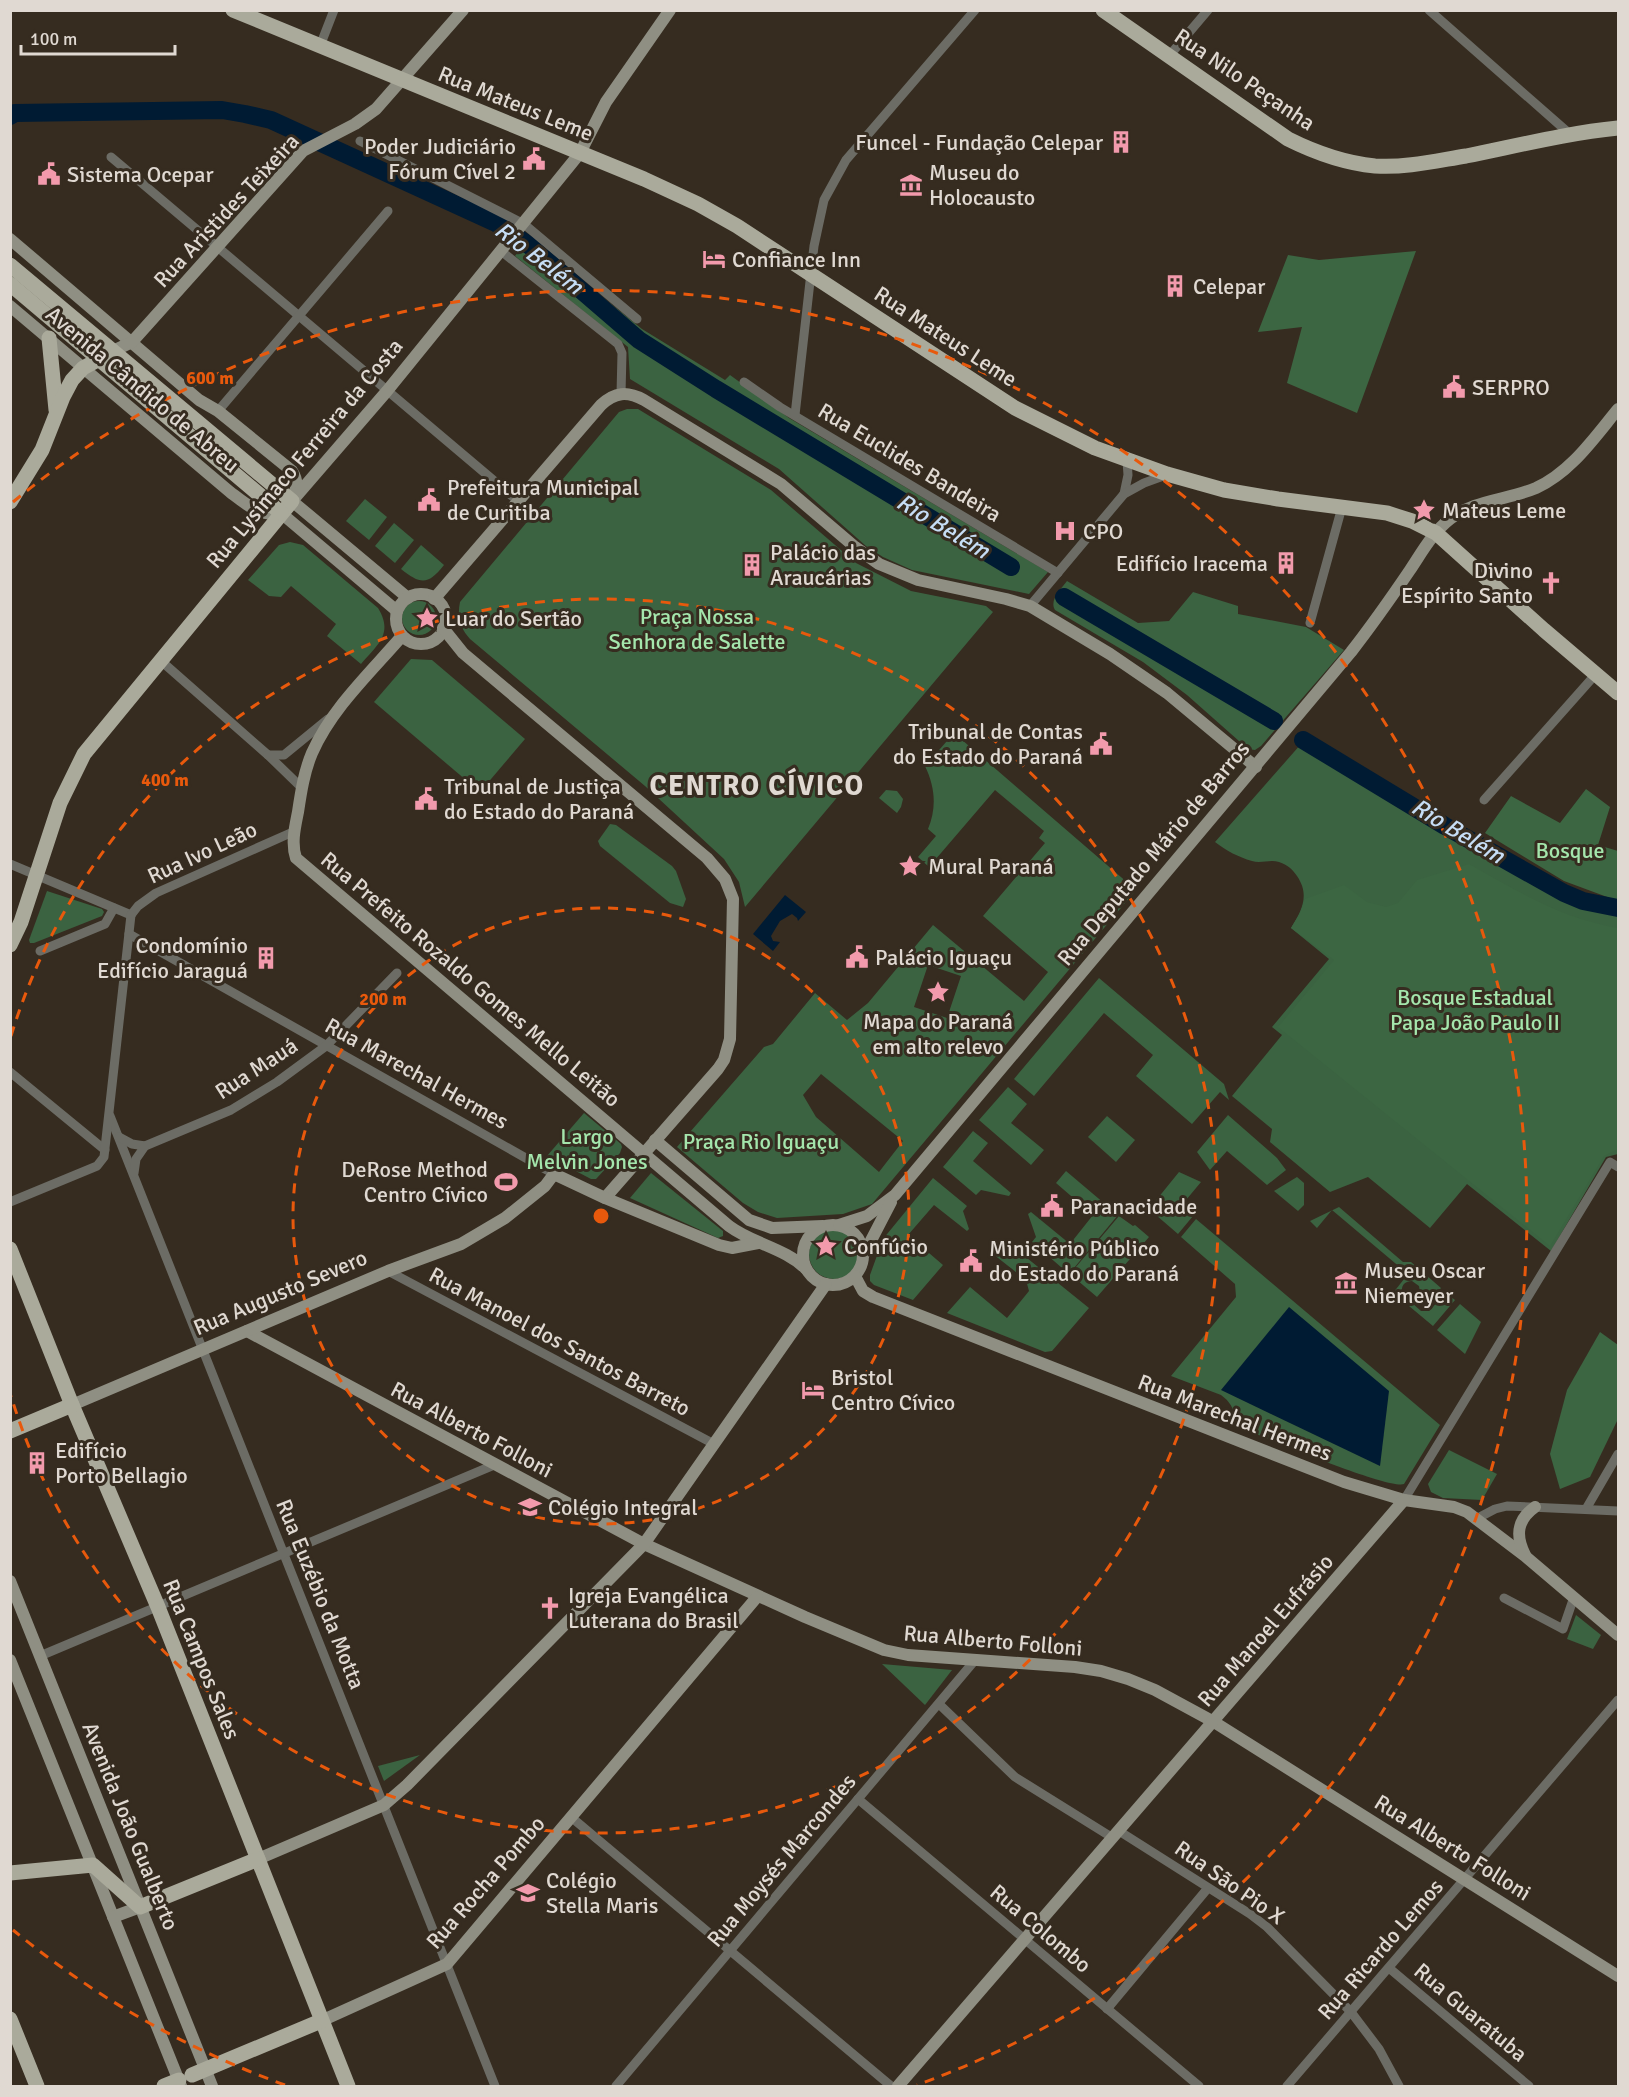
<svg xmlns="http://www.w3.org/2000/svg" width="1629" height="2097" font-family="Signika,sans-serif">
<rect width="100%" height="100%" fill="#362c20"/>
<g fill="#3b6341" fill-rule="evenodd">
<polygon points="529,238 642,329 725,380 730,375 789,418 1048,572 1029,594 912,570 883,557 866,546 779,469 630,379 628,347 515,256"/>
<path d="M 627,409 L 638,409 L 771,490 L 856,563 L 911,591 L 986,606 L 993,612 L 745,907 L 739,882 L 724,859 L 645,786 L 470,639 C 460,628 457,617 460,602 L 619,412 Z"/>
<polygon points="365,499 387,517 369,540 346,521"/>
<polygon points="394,523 414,540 395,563 375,546"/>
<path d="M 290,542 L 303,545 L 378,608 C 394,634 377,645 361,664 L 327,636 L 336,624 L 291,586 L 281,597 L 269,596 L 248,580 L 279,545 Z"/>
<path d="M 421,545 L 444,565 C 428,585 421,585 401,569 Z"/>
<path d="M 1067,581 L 1138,623 L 1169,621 L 1193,592 L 1238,606 L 1238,614 L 1306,627 L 1344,650 L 1261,746 L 1255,750 L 1248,749 L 1187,695 L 1143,662 L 1055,610 C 1049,600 1061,589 1067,581 Z"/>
<circle cx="419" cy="618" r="17"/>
<polygon points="411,659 432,660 525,739 480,792 374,702"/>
<path d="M 954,733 L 1136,890 L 872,1204 L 843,1214 L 777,1218 L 758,1212 L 743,1203 L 677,1147 L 764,1047 L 773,1044 L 815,993 L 847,1020 L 868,1003 L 933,925 L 1024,1001 L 1048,972 L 983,916 L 1045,843 L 1039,838 L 1044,831 L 995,790 L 929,867 L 918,857 L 936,836 L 928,829 C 937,807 935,787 925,766 ZM 928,965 L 961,976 L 947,1018 L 914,1007 ZM 821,1074 L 903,1141 L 879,1172 L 816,1117 L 803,1095 Z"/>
<path d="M 1301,744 L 1557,896 L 1582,905 L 1618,912 L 1618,1154 L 1606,1157 L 1551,1251 L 1467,1184 L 1430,1228 L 1368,1177 L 1330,1192 L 1270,1142 L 1272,1129 L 1232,1096 L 1282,1035 L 1272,1027 L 1329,959 L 1291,928 C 1302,910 1310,895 1297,876 C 1292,869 1288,865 1279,862 C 1270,859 1261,864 1252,861 C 1238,857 1227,851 1215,842 Z"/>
<polygon points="886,790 897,791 903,799 901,807 897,813 879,798"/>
<polygon points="610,824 616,825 672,866 676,871 686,899 683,907 670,903 600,846 598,841"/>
<polygon points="47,891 102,909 104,912 102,916 34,943 30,943 29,940"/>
<polygon points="1099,978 1224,1084 1229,1100 1220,1092 1192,1124 1136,1076 1153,1055 1104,1013 1034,1096 1014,1079"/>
<polygon points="1008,1087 1027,1104 1011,1123 1044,1150 1031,1165 979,1120"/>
<polygon points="584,1113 621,1144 622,1147 620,1153 596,1179 591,1179 547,1156"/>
<polygon points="1228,1115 1277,1158 1286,1170 1267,1185 1227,1151 1210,1170 1197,1152"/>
<polygon points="1107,1116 1135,1140 1116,1162 1088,1137"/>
<polygon points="973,1131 988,1143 973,1161 1011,1193 1009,1196 981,1190 976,1195 943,1167"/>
<polygon points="1066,1171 1118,1215 1069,1274 1032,1242 1036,1237 1028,1214 1031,1212 1070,1244 1093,1215 1056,1183"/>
<polygon points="1179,1172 1201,1182 1181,1206 1193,1216 1178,1234 1149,1209"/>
<polygon points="651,1173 723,1231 723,1236 718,1238 630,1198"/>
<polygon points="1297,1177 1304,1183 1304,1205 1298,1211 1274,1191"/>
<polygon points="933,1178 967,1206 963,1211 969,1229 967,1231 934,1205 908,1235 943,1265 913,1300 874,1285 870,1281 870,1275 883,1239"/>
<path d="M 1339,1207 L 1403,1262 L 1411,1262 L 1441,1288 L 1428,1303 L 1416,1297 L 1420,1292 L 1419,1286 L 1412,1281 C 1402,1281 1399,1290 1405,1298 L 1401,1300 L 1393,1293 L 1408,1274 L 1332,1210 L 1317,1228 L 1310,1221 Z"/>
<polygon points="1119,1216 1133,1226 1135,1225 1149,1237 1097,1297 1070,1274"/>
<path d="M 1196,1219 L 1440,1425 L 1404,1484 C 1388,1490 1258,1434 1233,1425 C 1236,1412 1232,1403 1221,1395 L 1171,1376 L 1236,1297 L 1235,1284 L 1181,1237 Z"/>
<circle cx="834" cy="1254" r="25"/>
<polygon points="997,1249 1005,1256 1022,1254 1089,1308 1052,1351 1045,1352 947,1313 970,1287 1007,1318 1029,1291 1026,1280 993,1254"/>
<polygon points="1446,1293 1455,1300 1433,1326 1409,1306 1412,1303 1421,1311 1429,1311"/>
<polygon points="1460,1304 1481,1322 1465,1354 1437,1330"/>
<polygon points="1449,1450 1497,1474 1482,1500 1443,1498 1431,1492 1428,1484"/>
<polygon points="1576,1615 1601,1635 1593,1649 1567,1639"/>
<polygon points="882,1664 952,1670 925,1705"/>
<polygon points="420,1755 384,1781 378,1766"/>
</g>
<g fill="#3c6642">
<polygon points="1416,251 1357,413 1287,383 1302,327 1258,332 1288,255 1319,260"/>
<polygon points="1586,789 1610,807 1598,845 1618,851 1618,901 1564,881 1485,833 1511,796 1560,823"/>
<path d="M 1469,864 C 1519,892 1561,918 1618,928 L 1618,1149 L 1604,1156 L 1550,1246 L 1278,1027 L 1334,960 L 1291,928 L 1300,913 L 1305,899 L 1344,885 L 1367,902 L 1386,907 L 1398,903 L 1417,880 Z"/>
<polygon points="1600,1332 1618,1345 1618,1419 1590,1477 1560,1489 1550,1454 1567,1390"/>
</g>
<g fill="#001b33">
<polygon points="785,895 806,912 798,921 797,918 792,914 780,921 771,936 773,941 780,942 773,951 753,934"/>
<polygon points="1289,1307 1389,1391 1380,1466 1221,1390"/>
</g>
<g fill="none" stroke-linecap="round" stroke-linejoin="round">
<g stroke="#001b33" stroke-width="18">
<polyline points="10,116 15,113 222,110 245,114 271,120 496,223 530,246 639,340 716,389 1011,567"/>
<polyline points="1064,597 1274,721"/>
<polyline points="1303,740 1445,826 1564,893 1583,901 1618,908"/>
</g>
<g stroke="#6c6c65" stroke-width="9">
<polyline points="1429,10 1571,135"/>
<polyline points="320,46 334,10"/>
<polyline points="1169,56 1208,10"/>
<polyline points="360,141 524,224 637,319"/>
<polyline points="111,157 518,501"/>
<polyline points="501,251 618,344 622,353 621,394"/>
<polyline points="744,382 780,407 1058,573"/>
<polyline points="218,411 388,211"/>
<polyline points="795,415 814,246 824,200 846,160 975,10"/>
<polyline points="1124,494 1128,475 1127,461"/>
<polyline points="1030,606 1124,494 1144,483 1166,475"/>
<polyline points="1310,623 1342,507"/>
<polyline points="160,660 268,755 302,788"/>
<polyline points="268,755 284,755 328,719"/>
<polyline points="1484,800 1595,675"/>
<polyline points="10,864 131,915"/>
<polyline points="131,915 138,906 156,893 295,831"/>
<polyline points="129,934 554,1174"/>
<polyline points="40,951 105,924 114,908"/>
<polyline points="10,1072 105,1150"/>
<polyline points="110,1116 495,2086"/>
<polyline points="119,1137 132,1144 145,1146"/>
<polyline points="134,1173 136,1159 145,1146 231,1110 277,1082 326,1046 397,973"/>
<polyline points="10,1202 97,1166 104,1157 131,915"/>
<polyline points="388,1271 714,1444"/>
<polyline points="1404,1500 1610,1162 1618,1167"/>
<polyline points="1586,1509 1618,1454"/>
<polyline points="1476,1519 1495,1509 1507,1506 1618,1511"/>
<polyline points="1504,1598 1563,1629 1574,1597"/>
<polyline points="40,1656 494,1465"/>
<polyline points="939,1704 1015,1777 1113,1838"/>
<polyline points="858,1799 1199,2086"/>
<polyline points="571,1817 891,2086"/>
<polyline points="1119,1831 1250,1914 1267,1927 1351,2012 1379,2049 1399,2086"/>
<polyline points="1389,1968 1529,2086"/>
<polyline points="1107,2009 1208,1888"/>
<polyline points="616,2086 976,1659"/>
<polyline points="1287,2086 1618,1700"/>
</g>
<g stroke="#8f8f83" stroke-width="12">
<path d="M 10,239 L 199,400 L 218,411 L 292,471 C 298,480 297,487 293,497"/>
<path d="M 10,306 L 230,492 C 247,505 260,517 281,513 L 397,611"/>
<polyline points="113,351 132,342 303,151 355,124 376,109 463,10"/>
<polyline points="292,501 387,391 580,153 606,102 670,10"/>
<polyline points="292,501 408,598"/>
<circle cx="421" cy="619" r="25"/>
<path d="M 434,599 L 601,405 C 615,392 627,391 644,400 L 781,484 L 855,547 L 879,564 L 918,580 L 1006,599 L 1030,606 L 1110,654 L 1167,693 L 1256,767"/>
<polyline points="443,628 463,653 707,858 725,879 733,899 730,1039 724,1060 718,1069 605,1198"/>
<path d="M 402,636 C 370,673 332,708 312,753 C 304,772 301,792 298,812 C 295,827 291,843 296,858 L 729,1226 C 753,1244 785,1248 806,1269"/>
<polyline points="655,1140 749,1220 772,1228 823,1226"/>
<circle cx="833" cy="1255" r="30"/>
<path d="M 839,1225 L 867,1216 L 895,1195 L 1351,652 C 1372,625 1391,598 1410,570 C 1422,552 1433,532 1450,519 C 1474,500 1508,500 1536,488 C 1571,472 1594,438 1618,409"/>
<polyline points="864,1254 891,1202"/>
<polyline points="855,1276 863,1291 873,1297 1344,1482 1404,1500 1454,1507 1467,1512 1525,1556 1618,1635"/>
<polyline points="247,1331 644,1544 805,1617 884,1650 908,1655 1075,1667 1101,1671 1128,1679 1155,1690 1214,1722 1618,1976"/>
<polyline points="72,1405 388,1271 461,1244 505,1218 545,1186 554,1174 605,1198 719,1245 732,1248 758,1243"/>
<path d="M 1525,1555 C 1515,1535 1517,1520 1535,1507"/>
<polyline points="10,1581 212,2086"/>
<polyline points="10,1660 181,2086"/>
<polyline points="258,1859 384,1805 407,1785 644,1544 826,1284"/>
<polyline points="113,1917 140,1907"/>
<polyline points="321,2021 447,1964 757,1597"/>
<polyline points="898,2086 1404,1500"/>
</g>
<g stroke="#aaaa9b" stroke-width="15">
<polyline points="233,10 644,179 698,204 737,226 1015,408 1095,448 1167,474 1224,490 1278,499 1387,513 1412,521 1436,533 1544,630 1618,693"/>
<path d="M 1103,10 L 1288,139 C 1316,153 1344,163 1375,166 C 1406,168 1435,161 1466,156 C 1516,146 1567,133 1618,128"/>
<polyline points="10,265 292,501 84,754 60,803 21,922 10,945"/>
<polyline points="10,284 281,513"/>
<polyline points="49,338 56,410"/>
<polyline points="10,502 42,450 63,397 72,380 83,368 105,356"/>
<polyline points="10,1249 72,1405 158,1607 348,2086"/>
<polyline points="10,1431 72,1405"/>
<polyline points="10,1873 93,1865 140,1907 258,1859"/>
<polyline points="10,2019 37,2086"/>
<polyline points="192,2075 321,2021"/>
<polyline points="164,2086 179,2080"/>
</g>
</g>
<g fill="none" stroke="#e8590c" stroke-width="3" stroke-dasharray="10 8">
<circle cx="601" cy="1216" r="308"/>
<path d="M11 1036A617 617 0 1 1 11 1396"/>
<path d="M285 2085A925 925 0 0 1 13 1930M13 502A925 925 0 1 1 917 2085"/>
</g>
<defs>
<g id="building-bare" transform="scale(1.8)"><path d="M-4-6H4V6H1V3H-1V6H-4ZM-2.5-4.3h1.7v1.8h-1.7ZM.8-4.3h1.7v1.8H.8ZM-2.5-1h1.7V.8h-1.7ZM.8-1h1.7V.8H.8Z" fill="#f29aac" stroke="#362c20" stroke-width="2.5" paint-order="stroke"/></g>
<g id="civic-bare" transform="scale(1.8)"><path d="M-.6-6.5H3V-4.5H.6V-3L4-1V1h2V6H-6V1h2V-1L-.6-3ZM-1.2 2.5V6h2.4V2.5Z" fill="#f29aac" stroke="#362c20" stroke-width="2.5" paint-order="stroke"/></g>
<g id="museum-bare" transform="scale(1.8)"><path d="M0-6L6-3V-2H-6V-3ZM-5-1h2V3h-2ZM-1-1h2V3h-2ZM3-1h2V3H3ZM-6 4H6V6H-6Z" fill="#f29aac" stroke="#362c20" stroke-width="2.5" paint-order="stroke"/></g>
<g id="hotel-bare" transform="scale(1.8)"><path d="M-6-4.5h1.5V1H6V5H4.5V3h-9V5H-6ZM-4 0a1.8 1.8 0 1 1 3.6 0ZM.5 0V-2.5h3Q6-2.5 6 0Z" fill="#f29aac" stroke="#362c20" stroke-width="2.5" paint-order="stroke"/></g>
<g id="sight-bare" transform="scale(1.8)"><path d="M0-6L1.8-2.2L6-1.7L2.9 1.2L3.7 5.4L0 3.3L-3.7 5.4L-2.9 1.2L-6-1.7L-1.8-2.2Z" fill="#f29aac" stroke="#362c20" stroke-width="2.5" paint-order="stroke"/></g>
<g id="hospital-bare" transform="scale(1.8)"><path d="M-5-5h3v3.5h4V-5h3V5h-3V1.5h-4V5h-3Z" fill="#f29aac" stroke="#362c20" stroke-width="2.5" paint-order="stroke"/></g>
<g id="church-bare" transform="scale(1.8)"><path d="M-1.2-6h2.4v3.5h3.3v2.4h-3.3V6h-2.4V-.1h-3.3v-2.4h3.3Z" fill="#f29aac" stroke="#362c20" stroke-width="2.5" paint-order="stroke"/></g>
<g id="stadium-bare" transform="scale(1.8)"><path d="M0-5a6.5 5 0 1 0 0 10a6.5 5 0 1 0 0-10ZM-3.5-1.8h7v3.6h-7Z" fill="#f29aac" stroke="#362c20" stroke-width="2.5" paint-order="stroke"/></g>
<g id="school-bare" transform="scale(1.8)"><path d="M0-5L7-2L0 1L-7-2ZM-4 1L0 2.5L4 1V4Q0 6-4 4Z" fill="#f29aac" stroke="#362c20" stroke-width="2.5" paint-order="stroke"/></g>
</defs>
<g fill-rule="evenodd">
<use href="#building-bare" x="1121" y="142"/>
<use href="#civic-bare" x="534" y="159"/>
<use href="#civic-bare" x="49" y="174"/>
<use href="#museum-bare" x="911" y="185"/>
<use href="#hotel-bare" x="714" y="259"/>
<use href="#building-bare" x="1175" y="286"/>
<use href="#civic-bare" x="1454" y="387"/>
<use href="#civic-bare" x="429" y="500"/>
<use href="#sight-bare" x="1424" y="510"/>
<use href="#hospital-bare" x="1065" y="531"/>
<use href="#building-bare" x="1286" y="563"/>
<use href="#building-bare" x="752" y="565"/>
<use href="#church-bare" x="1551" y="583"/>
<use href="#sight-bare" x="427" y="618"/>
<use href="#civic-bare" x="1101" y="744"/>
<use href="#civic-bare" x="426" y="799"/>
<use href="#sight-bare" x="910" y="866"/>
<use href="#civic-bare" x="857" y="957"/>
<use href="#building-bare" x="266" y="958"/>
<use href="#sight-bare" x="938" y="992"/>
<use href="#stadium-bare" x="506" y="1182"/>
<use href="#civic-bare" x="1052" y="1206"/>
<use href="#sight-bare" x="826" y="1246"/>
<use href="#civic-bare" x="971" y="1261"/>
<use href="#museum-bare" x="1346" y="1283"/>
<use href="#hotel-bare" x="813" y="1390"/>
<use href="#building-bare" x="37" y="1463"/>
<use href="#school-bare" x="530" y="1507"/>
<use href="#church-bare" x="550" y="1608"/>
<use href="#school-bare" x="528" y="1893"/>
</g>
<g text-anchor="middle" stroke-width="6" stroke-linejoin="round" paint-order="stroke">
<g font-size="22" fill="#e0d9d2" stroke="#362c20">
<text transform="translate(1245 79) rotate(34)" y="8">Rua Nilo Peçanha</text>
<text transform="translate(516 103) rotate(22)" y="8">Rua Mateus Leme</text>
<text transform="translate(226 210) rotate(-47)" y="8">Rua Aristides Teixeira</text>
<text transform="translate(946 336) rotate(33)" y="8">Rua Mateus Leme</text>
<text transform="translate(143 389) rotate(40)" y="8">Avenida Cândido de Abreu</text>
<text transform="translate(304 453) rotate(-50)" y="8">Rua Lysímaco Ferreira da Costa</text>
<text transform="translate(910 462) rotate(31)" y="8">Rua Euclides Bandeira</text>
<text transform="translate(202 852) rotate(-25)" y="8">Rua Ivo Leão</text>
<text transform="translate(1153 853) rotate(-50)" y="8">Rua Deputado Mário de Barros</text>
<text transform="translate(471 979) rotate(40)" y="8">Rua Prefeito Rozaldo Gomes Mello Leitão</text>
<text transform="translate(256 1068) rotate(-33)" y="8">Rua Mauá</text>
<text transform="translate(417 1073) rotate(29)" y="8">Rua Marechal Hermes</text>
<text transform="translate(280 1292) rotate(-23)" y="8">Rua Augusto Severo</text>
<text transform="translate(560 1341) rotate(28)" y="8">Rua Manoel dos Santos Barreto</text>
<text transform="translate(1235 1417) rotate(21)" y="8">Rua Marechal Hermes</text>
<text transform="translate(472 1429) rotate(28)" y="8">Rua Alberto Folloni</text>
<text transform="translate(321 1594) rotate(68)" y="8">Rua Euzébio da Motta</text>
<text transform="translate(1265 1630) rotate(-49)" y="8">Rua Manoel Eufrásio</text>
<text transform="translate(993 1640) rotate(5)" y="8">Rua Alberto Folloni</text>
<text transform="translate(202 1659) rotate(68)" y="8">Rua Campos Sales</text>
<text transform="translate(131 1826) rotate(68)" y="8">Avenida João Gualberto</text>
<text transform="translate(1453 1847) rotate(32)" y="8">Rua Alberto Folloni</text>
<text transform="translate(781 1860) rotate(-50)" y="8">Rua Moysés Marcondes</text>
<text transform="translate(485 1882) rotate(-49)" y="8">Rua Rocha Pombo</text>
<text transform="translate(1230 1882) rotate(35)" y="8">Rua São Pio X</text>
<text transform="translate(1041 1928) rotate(40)" y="8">Rua Colombo</text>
<text transform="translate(1380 1949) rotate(-49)" y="8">Rua Ricardo Lemos</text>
<text transform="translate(1471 2012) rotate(40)" y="8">Rua Guaratuba</text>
</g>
<g font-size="22" fill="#e0d9d2" stroke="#362c20" text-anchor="start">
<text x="1103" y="150" text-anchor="end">Funcel - Fundação Celepar</text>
<text x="516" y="154" text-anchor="end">Poder Judiciário<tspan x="516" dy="25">Fórum Cível 2</tspan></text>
<text x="929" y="180">Museu do<tspan x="929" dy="25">Holocausto</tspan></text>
<text x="67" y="182">Sistema Ocepar</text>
<text x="732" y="267">Confiance Inn</text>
<text x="1193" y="294">Celepar</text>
<text x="1472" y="395">SERPRO</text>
<text x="447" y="495">Prefeitura Municipal<tspan x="447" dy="25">de Curitiba</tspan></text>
<text x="1442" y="518">Mateus Leme</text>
<text x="1083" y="539">CPO</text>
<text x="770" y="560">Palácio das<tspan x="770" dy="25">Araucárias</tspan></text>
<text x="1268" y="571" text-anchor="end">Edifício Iracema</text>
<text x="1533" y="578" text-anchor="end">Divino<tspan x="1533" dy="25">Espírito Santo</tspan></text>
<text x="445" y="626">Luar do Sertão</text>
<text x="1083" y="739" text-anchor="end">Tribunal de Contas<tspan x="1083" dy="25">do Estado do Paraná</tspan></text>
<text x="444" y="794">Tribunal de Justiça<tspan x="444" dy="25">do Estado do Paraná</tspan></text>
<text x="928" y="874">Mural Paraná</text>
<text x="248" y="953" text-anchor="end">Condomínio<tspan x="248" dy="25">Edifício Jaraguá</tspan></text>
<text x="875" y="965">Palácio Iguaçu</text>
<text x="938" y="1029" text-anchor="middle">Mapa do Paraná<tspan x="938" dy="25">em alto relevo</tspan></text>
<text x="488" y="1177" text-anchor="end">DeRose Method<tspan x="488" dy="25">Centro Cívico</tspan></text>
<text x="1070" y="1214">Paranacidade</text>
<text x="844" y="1254">Confúcio</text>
<text x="989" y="1256">Ministério Público<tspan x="989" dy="25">do Estado do Paraná</tspan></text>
<text x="1364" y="1278">Museu Oscar<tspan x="1364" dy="25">Niemeyer</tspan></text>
<text x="831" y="1385">Bristol<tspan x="831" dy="25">Centro Cívico</tspan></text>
<text x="55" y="1458">Edifício<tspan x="55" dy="25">Porto Bellagio</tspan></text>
<text x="548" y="1515">Colégio Integral</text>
<text x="568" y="1603">Igreja Evangélica<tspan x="568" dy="25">Luterana do Brasil</tspan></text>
<text x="546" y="1888">Colégio<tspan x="546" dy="25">Stella Maris</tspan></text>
</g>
<g font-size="22" fill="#a4e6ac" stroke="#362c20">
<text x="697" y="624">Praça Nossa<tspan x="697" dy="25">Senhora de Salette</tspan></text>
<text x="1570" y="858">Bosque</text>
<text x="1475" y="1005">Bosque Estadual<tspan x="1475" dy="25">Papa João Paulo II</tspan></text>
<text x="587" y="1144">Largo<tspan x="587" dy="25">Melvin Jones</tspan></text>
<text x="761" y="1149">Praça Rio Iguaçu</text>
</g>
<g font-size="24" font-style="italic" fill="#c6ddf5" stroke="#362c20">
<text transform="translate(539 258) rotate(37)" y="8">Rio Belém</text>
<text transform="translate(943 526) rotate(31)" y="8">Rio Belém</text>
<text transform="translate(1458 831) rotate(31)" y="8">Rio Belém</text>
</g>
<g font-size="28" font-weight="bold" letter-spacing="1.5" fill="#e0d9d2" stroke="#362c20">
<text x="757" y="795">CENTRO CÍVICO</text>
</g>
</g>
<circle cx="601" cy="1216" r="9" fill="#e8590c" stroke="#362c20" stroke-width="3"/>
<g font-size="18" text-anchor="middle" font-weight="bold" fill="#e8590c" stroke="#362c20" stroke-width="6" stroke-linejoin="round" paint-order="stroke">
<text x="210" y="384">600 m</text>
<text x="165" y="786">400 m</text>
<text x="383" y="1005">200 m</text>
</g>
<rect width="1629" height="2097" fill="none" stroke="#e0d9d2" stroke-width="24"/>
<path d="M21 45v9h154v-9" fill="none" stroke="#e0d9d2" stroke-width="3"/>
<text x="30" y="45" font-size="18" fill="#e0d9d2" stroke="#362c20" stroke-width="4.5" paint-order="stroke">100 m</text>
</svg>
